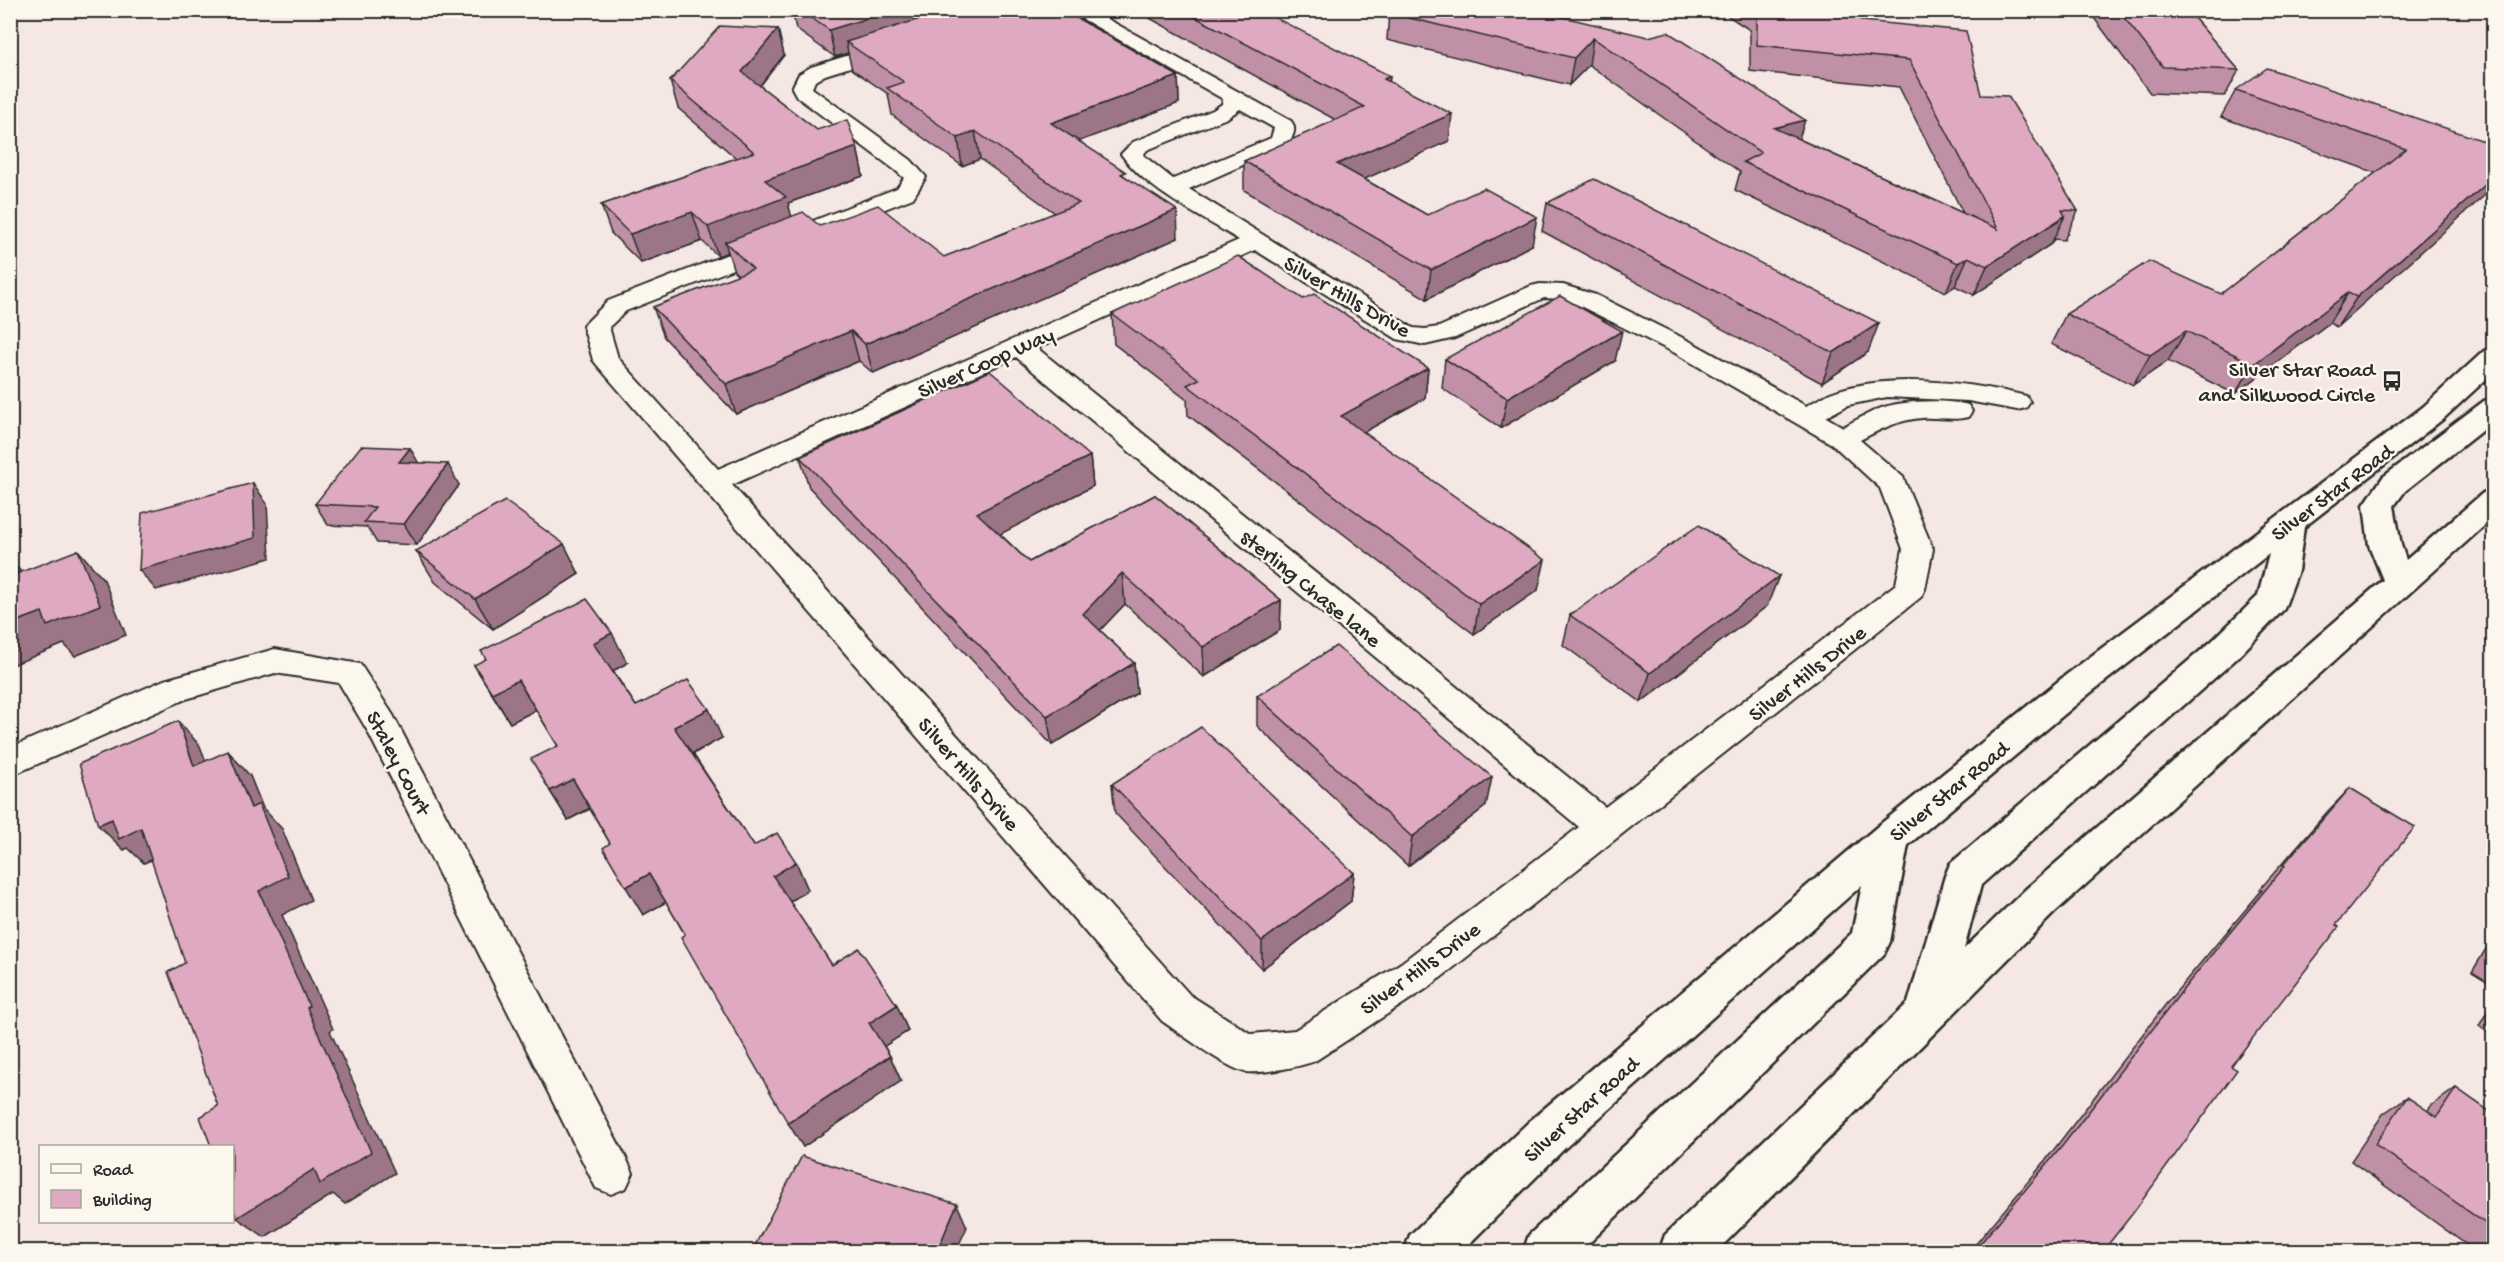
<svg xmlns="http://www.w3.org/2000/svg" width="2504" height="1262" font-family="'Gochi Hand',sans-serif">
<rect width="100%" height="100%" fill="#f5e7e3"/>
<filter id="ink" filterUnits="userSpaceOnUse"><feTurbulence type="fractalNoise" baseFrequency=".0167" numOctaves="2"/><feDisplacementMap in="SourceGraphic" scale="12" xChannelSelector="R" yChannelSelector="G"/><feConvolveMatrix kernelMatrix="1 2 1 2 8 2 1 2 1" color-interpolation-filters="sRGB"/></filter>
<g filter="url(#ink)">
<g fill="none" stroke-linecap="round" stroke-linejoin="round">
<g stroke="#2b2b2b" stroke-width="4">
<g id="minor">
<path d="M 1067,10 L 1091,10 L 1291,121 C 1298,130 1292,138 1286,146 L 1189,189 L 1413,328 L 1425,329 L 1439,327 L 1531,286 L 1540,284 L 1563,285 L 1596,295 L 1693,343 L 1806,406 C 1814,402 1822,397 1830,393 C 1885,372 1971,382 2026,396 L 2030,402 L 2026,408 L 2017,410 L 1968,401 L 1887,397 L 1848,405 L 1826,417 L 1843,427 C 1854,421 1865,415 1876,410 C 1899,400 1944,399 1968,405 L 1972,411 L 1968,417 C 1953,421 1938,417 1922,418 C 1898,420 1881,429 1860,440 L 1903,477 L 1933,549 L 1925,589 L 1921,597 L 1429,987 L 1315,1061 C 1300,1067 1262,1074 1246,1072 C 1227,1069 1180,1033 1162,1021 L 597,365 L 593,360 L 583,326 L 608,301 L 897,188 L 904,178 L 895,170 L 797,97 L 792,88 L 799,74 L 811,67 L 891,42 L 898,44 L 901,48 L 898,52 L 825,75 L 815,81 L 812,88 L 911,160 L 926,177 L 913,198 L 626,311 L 609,327 L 618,358 L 718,469 L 1239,240 C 1201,216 1147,191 1121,154 L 1133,142 L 1213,110 L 1222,104 L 1223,99 ZM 1240,109 L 1274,128 L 1271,138 L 1173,179 L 1143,155 L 1147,150 L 1227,118 ZM 1255,250 L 1397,339 L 1425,345 L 1455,338 L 1544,298 L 1560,299 L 1578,305 L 1675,353 L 1832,444 L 1880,488 L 1903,549 L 1896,584 L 1605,807 L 1037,348 ZM 1016,357 L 1579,827 L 1401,963 L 1295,1030 L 1251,1034 L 1190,995 L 732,485 Z"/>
<polygon points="275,649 360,664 393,715 626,1158 633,1173 626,1188 611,1194 596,1188 367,730 339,683 275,673 186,699 10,776 10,748 164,680"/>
</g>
</g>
<g stroke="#2b2b2b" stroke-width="5">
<polygon id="secondary" points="2494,349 2494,372 2443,419 2304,527 2298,571 2284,609 2236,659 1981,885 1964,949 2026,889 2383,580 2369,545 2364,505 2383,477 2484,401 2494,398 2494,421 2405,491 2394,506 2401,545 2406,560 2483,493 2494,490 2494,517 2054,913 1716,1252 1659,1252 1665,1235 1908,1003 1945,876 1950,864 2212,641 2258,596 2269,554 2090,693 1908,845 1890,942 1884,954 1580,1252 1523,1252 1529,1235 1852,933 1862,885 1564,1149 1461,1252 1404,1252 1410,1235 1532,1119 1878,826 2066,675 2423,407 2484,351"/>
</g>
<use href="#minor" fill="#fbf7ec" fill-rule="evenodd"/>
<use href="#secondary" fill="#fbf7ec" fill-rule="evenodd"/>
</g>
<g fill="#c091a6" stroke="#2b2b2b" stroke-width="1.5">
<polygon points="792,10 1063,10 1178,76 1179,103 1079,141 1126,177 1178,238 873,373 859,361 736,414 664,337 653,307 738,275 734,271 728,252 718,256 702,241 641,263 611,233 601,205 736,158 678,108 670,81 778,29 784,55 760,86 817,130 857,147 863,176 788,203 791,217 820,226 944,257 1055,213 980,159 962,166 892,115 888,94 852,69 848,53 835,57 796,29"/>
<polygon points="1135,10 1260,10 1390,82 1449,141 1364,179 1427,215 1532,245 1427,299 1244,190 1244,161 1336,120"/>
<polygon points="1392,10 1553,10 1546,14 1799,139 1963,213 1899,87 1750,71 1750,30 1719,10 1845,10 1981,95 2078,211 2064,240 2054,239 2051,244 1974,295 1955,286 1946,292 1735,190 1740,172 1589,65 1569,85 1387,40 1389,13"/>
<polygon points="2088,10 2187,10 2239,70 2225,96 2150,93"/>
<polygon points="2236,90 2493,144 2337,327 2329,323 2235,394 2168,361 2133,385 2051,344 2066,314 2221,294 2376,173 2221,117"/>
<polygon points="1547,203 1868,352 1822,383 1542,231"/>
<polygon points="1303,299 1428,368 1425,398 1364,432 1538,590 1474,634 1188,415 1187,400 1114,344 1112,314"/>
<polygon points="1445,359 1615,361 1501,428 1442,388"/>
<polygon points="410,448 418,463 459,485 417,545 377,543 367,527 328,525 315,504"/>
<polygon points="1090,456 1093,486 1000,534 1029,562 1155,495 1281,600 1280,630 1204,677 1125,604 1100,630 1134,663 1137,693 1052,745 809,487 800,457"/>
<polygon points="564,544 579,574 493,629 435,582 416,551"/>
<polygon points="1767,606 1641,702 1563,645 1570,615"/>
<polygon points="627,663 613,671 636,706 722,738 693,754 754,846 796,862 808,890 790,902 832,965 897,1005 908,1031 884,1046 890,1056 901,1081 803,1147 685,935 666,902 643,915 610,843 590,809 568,820 550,791 558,746 536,710 510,723 474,665"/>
<polygon points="1257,696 1486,806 1408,866 1257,726"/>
<polygon points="1112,784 1354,873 1351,901 1262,969 1115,813"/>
<polygon points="2350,788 2336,925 2231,1066 2103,1251 1970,1251 2042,1165 2166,1004 2262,890 2260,889 2327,812"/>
<polygon points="2493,937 2493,985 2472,972"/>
<polygon points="2493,1001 2493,1036 2479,1026"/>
<polygon points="2456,1088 2493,1114 2493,1251 2475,1251 2351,1161 2383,1114 2407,1097 2428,1111 2431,1106"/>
</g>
<g fill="#9c7687" stroke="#2b2b2b" stroke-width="1.5">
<polygon points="894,10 982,10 846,42 848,53 835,57 829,30"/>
<polygon points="1507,10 1553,10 1504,31"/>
<polygon points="778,29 784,55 749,99 742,72"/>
<polygon points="1593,38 1589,65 1569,85 1574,58"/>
<polygon points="1178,76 1179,103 1054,151 1051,123"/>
<polygon points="1390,76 1388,103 1384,79"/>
<polygon points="1452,114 1449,141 1336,192 1337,164"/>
<polygon points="1805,120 1796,148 1774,128"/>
<polygon points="975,131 980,159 962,166 958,138"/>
<polygon points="857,147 863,176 788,203 794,226 725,242 728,252 718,256 708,227 765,180"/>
<polygon points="2493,178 2493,188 2337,327 2357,297"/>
<polygon points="1177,210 1178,238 873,373 865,344"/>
<polygon points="692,212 702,241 641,263 630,234"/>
<polygon points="2065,216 2051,244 1974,295 1987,266"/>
<polygon points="1537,217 1532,245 1427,299 1431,270"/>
<polygon points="1968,257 1955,286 1946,292 1958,263"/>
<polygon points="2348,293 2329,323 2235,394 2254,364"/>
<polygon points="1879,323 1868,352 1822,383 1833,353"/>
<polygon points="851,331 859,361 736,414 726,384"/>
<polygon points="1622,331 1615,361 1501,428 1507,398"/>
<polygon points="2186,331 2168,361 2133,385 2150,355"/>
<polygon points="1428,368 1425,398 1339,446 1341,416"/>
<polygon points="410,448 422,469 399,462"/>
<polygon points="1090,456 1093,486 983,543 977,513"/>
<polygon points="448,464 459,485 417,545 404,524"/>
<polygon points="253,483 267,504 270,558 156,590 139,570"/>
<polygon points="564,544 579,574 493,629 475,599"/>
<polygon points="78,550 104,580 126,635 75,656 64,644 10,666 10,624 42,612"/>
<polygon points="1545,560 1538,590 1474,634 1479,604"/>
<polygon points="12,562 40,592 16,574"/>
<polygon points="1122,573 1125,604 1087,644 1083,614"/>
<polygon points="1779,576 1767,606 1641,702 1650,673"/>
<polygon points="1281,600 1280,630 1204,677 1203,647"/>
<polygon points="612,633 627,663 609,673 593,643"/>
<polygon points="1134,663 1137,693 1052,745 1047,716"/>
<polygon points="518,680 536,710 510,723 492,693"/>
<polygon points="709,709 722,738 688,756 674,727"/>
<polygon points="178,721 200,746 217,791 194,766"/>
<polygon points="228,751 250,776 263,808 282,829 311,900 282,915 333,1029 330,1031 395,1173 345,1204 333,1194 265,1237 237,1218 307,1008 259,891 251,808"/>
<polygon points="1492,777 1486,806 1408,866 1412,837"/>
<polygon points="573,779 590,808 568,820 550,791"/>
<polygon points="112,819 141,828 167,853 144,863 128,848 124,850 98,825"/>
<polygon points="796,862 808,890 786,904 773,876"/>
<polygon points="1354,873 1351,901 1262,969 1262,941"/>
<polygon points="649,874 666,902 643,915 626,887"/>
<polygon points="897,1005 908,1031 880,1049 869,1023"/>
<polygon points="890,1056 901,1081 803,1147 788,1123"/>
<polygon points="957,1204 967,1227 956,1251 937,1251"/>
</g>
<g fill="#dfa9c1" stroke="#2b2b2b" stroke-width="1.5">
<polygon points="800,10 894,10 829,30"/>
<polygon points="949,10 1063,10 1178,76 1051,123 1126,172 1121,174 1177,210 865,344 851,331 726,384 653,307 753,269 725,242 803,212 820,226 878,205 944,257 1079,203 975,131 958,138 887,88 904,82 846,42"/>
<polygon points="1182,10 1260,10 1390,76 1384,79 1452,114 1337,164 1427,215 1484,188 1537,217 1431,270 1244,161 1365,107"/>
<polygon points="1392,10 1533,10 1648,37 1668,32 1805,120 1774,128 1998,229 1909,60 1757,45 1757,10 1845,10 1863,21 1966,31 1981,95 2008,96 2078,211 2062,210 2065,216 1987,266 1968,257 1958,263 1743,162 1761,153 1593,38 1574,58 1389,13"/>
<polygon points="2118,10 2187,10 2239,70 2163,67"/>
<polygon points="720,26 778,29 742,72 817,130 847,120 857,147 765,180 786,197 708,227 692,212 630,234 601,205 754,152 670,81"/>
<polygon points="2267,68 2493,144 2493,178 2357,297 2348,293 2254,364 2186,331 2150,355 2066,314 2149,261 2221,294 2406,149 2236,90"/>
<polygon points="1594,179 1879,323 1833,353 1547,203"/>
<polygon points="1238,256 1303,299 1314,294 1428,368 1341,416 1545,560 1479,604 1187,385 1199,379 1112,314"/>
<polygon points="1560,296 1622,331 1507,398 1445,359"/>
<polygon points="990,371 1090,456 977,513 1029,562 1155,495 1281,600 1203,647 1122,573 1083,614 1134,663 1047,716 800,457"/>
<polygon points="361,446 410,448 399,462 448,464 404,524 364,522 375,507 315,504"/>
<polygon points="253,483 255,538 139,570 142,513"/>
<polygon points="505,501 564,544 475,599 416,551"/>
<polygon points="1699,525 1779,576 1650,673 1570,615"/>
<polygon points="78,550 100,605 47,626 42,612 10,624 10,563 12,562 16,574"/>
<polygon points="587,599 612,633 593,643 636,706 688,680 709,709 674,727 754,846 777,833 796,862 773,876 832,965 859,948 897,1005 869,1023 890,1056 788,1123 681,937 685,934 649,874 626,887 603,848 610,843 573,779 550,791 531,759 558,746 518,680 492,693 474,665 486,659 481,651"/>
<polygon points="1336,646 1492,777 1412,837 1257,696"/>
<polygon points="178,721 194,766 228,751 251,808 259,804 288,876 259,891 309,1006 307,1008 371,1152 320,1184 314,1169 237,1218 232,1206 232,1146 211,1146 200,1117 218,1106 168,972 185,963 141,828 119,839 112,819 98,825 79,764"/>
<polygon points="1201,727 1354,873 1262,941 1112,784"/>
<polygon points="2350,788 2415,827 2336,925 2339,927 2231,1066 2237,1070 2133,1213 2103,1251 1974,1251 2063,1145 2189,982 2285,866 2283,865"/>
<polygon points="2456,1088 2493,1114 2493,1229 2375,1144 2407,1097 2437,1117"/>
<polygon points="802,1156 957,1204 937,1251 752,1251"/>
</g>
</g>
<defs>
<g id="bus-bare" transform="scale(1.62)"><path d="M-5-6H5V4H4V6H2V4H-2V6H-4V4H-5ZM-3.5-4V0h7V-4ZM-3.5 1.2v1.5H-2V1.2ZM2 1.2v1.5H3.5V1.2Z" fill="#2b2b2b" stroke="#fbf7ec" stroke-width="2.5" paint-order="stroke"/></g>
</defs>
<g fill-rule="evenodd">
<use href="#bus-bare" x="2392" y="381"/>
</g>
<g text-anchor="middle" stroke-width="5" stroke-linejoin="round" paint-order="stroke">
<g font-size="22" fill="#2b2b2b" stroke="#fbf7ec">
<text transform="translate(1348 295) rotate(30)" y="8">Silver Hills Drive</text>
<text transform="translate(985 361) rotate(-24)" y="8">Silver Coop Way</text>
<text transform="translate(2331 491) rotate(-37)" y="8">Silver Star Road</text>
<text transform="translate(1312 587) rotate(39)" y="8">sterling Chase lane</text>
<text transform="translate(1806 672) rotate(-38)" y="8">Silver Hills Drive</text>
<text transform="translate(400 762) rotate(62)" y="8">Staley Court</text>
<text transform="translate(970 773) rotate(49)" y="8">Silver Hills Drive</text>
<text transform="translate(1948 790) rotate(-39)" y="8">Silver Star Road</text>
<text transform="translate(1419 967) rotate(-36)" y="8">Silver Hills Drive</text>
<text transform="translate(1580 1108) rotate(-42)" y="8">Silver Star Road</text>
</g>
<g font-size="22" fill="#2b2b2b" stroke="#fbf7ec" text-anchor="end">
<text x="2375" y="376">Silver Star Road<tspan x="2375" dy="25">and Silkwood Circle</tspan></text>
</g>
</g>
<rect width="2504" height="1262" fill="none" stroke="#fbf7ec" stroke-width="36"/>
<rect x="18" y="18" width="2468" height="1226" fill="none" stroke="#2b2b2b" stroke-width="2" filter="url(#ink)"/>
<rect x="39" y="1145" width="195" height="78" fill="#fbf7ec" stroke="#a8a59f" stroke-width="1.5"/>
<rect x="51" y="1164" width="30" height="9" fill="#fbf7ec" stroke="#a8a59f" stroke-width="1.5"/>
<text x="93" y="1175" font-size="18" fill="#2b2b2b">Road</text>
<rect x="51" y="1190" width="30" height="18" fill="#dfa9c1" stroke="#a8a59f" stroke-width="1.5"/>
<text x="93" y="1205" font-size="18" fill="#2b2b2b">Building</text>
</svg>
